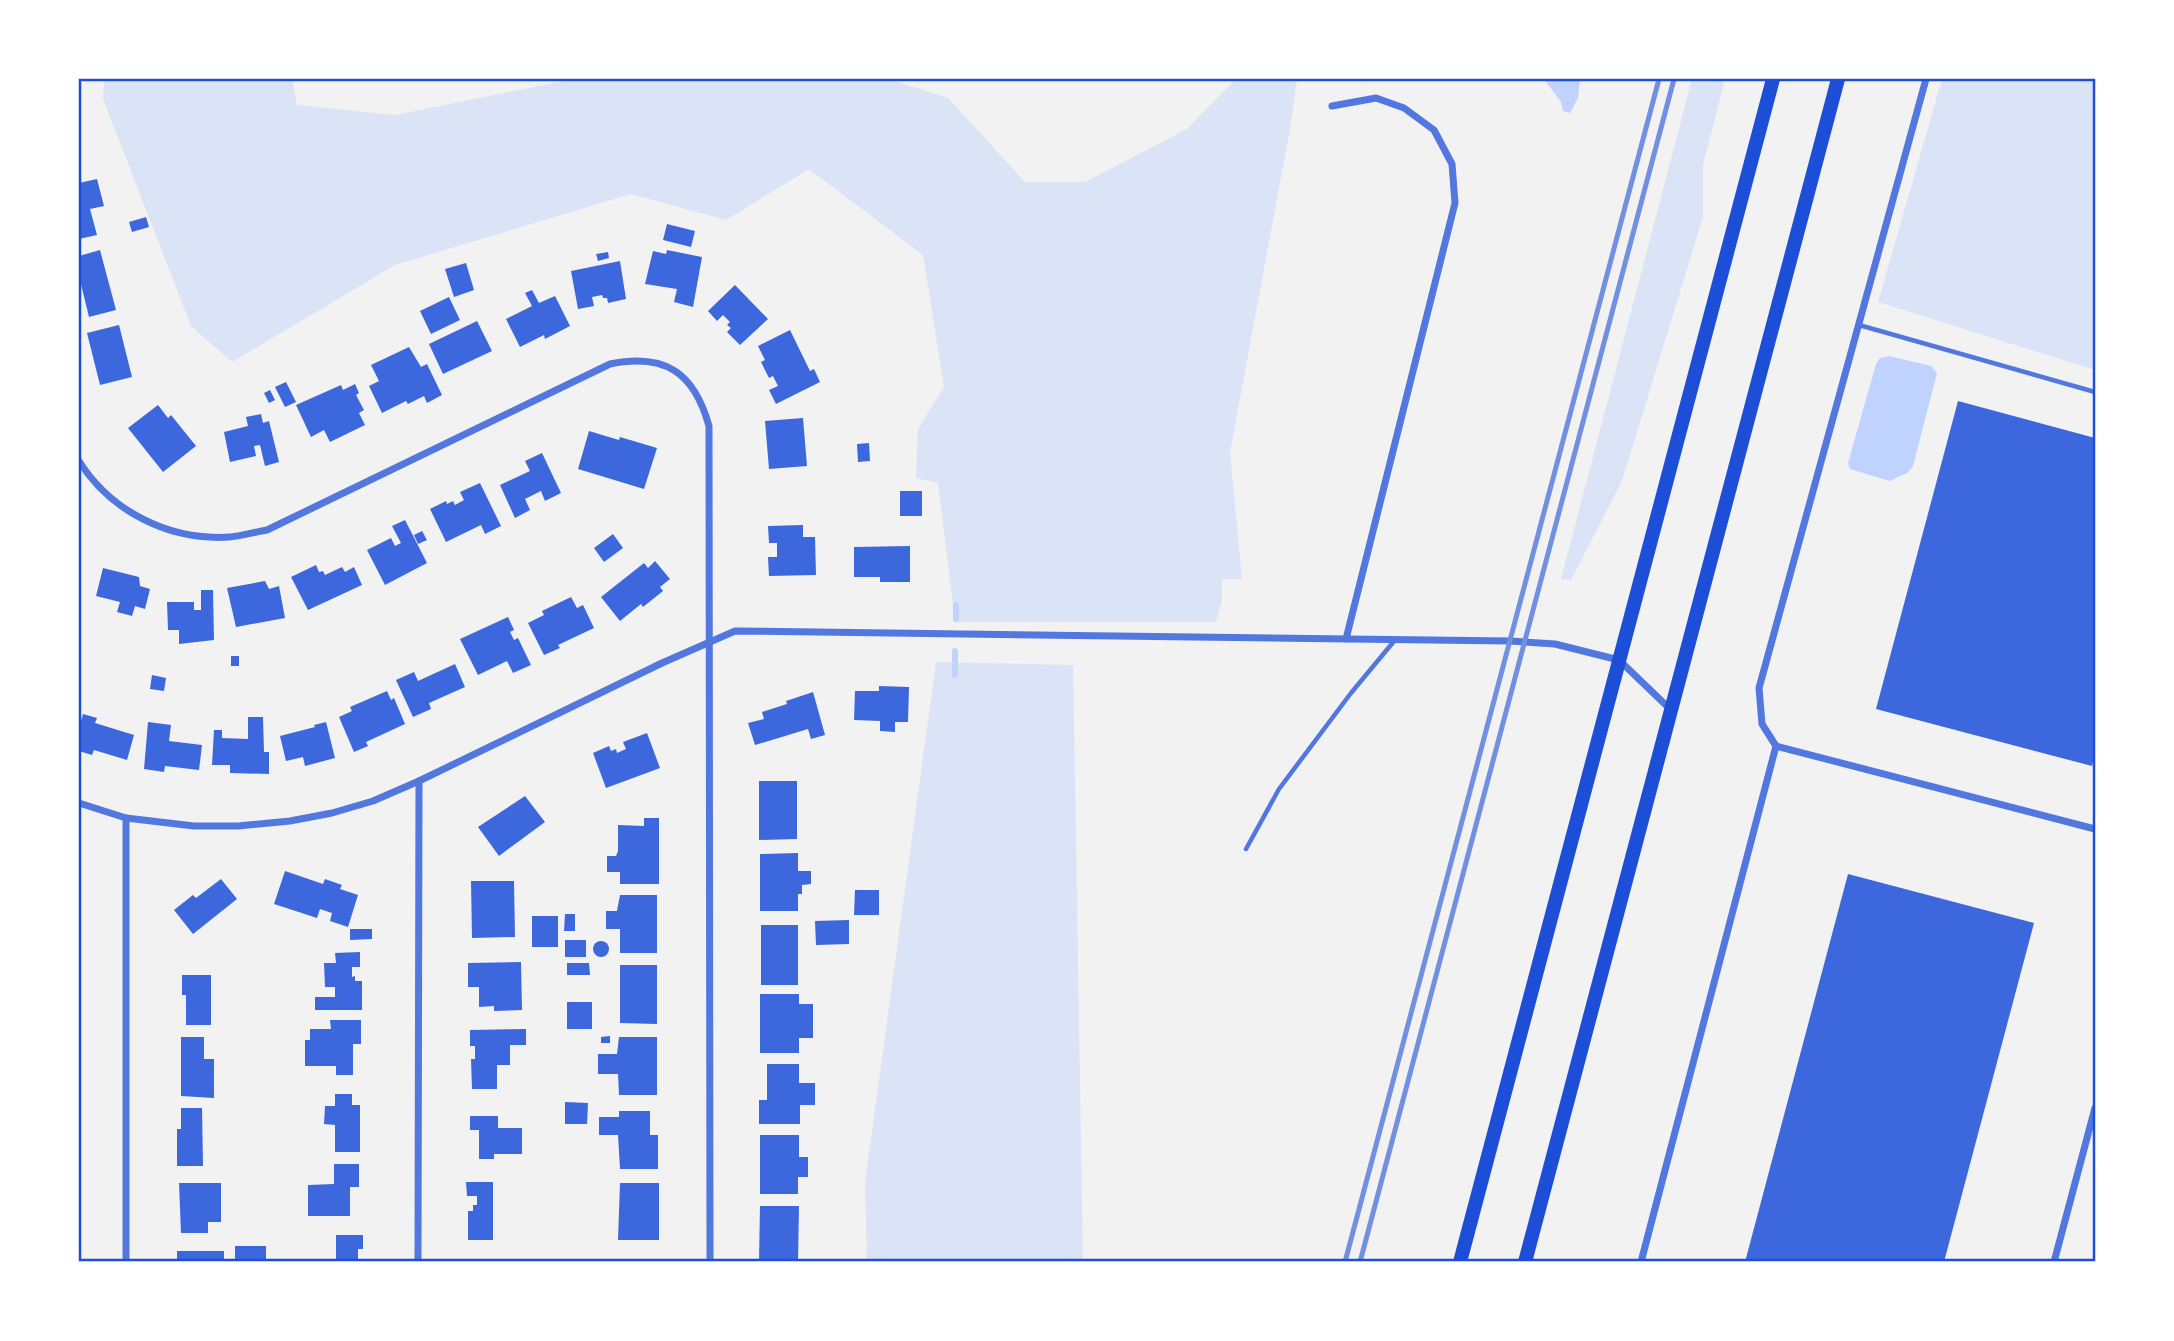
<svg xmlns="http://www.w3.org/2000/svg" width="2174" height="1341" font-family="Figtree,sans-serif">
<rect width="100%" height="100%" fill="#f2f2f2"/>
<g fill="#dbe4f7">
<polygon points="104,79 292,79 297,105 395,115 573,79 888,79 948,98 1025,182 1085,182 1187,129 1236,79 1297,79 1290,129 1230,452 1242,579 1222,579 1222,600 1216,622 955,622 938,483 916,478 918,429 944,387 923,255 809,169 726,220 631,194 395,265 232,362 191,326 103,99"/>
<polygon points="1692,79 1725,79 1703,165 1703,217 1622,481 1571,580 1561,579"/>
<polygon points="1942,79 2095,79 2095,370 1878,302"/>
<polygon points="936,662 1073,665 1083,1262 867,1262 865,1183"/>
</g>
<g fill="#bfd3fe">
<polygon points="1544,79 1580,79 1578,98 1570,113 1563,111 1561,102"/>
<polygon points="1889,356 1931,366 1937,373 1913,466 1907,473 1890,481 1850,469 1848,463 1876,364 1880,358"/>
</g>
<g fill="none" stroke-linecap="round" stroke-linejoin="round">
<g stroke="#bfd3fe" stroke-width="6">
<polyline points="956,605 956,619"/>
<polyline points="955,651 955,675"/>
</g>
</g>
<g fill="#3d67dc">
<polygon points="97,179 104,206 90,209 97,235 79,239 79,183"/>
<polygon points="146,217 149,227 132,232 129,222"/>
<polygon points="667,224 695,231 691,247 663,240"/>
<polygon points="100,250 116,310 89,317 79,276 79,256"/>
<polygon points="667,250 702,257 693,307 674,302 677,289 645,284 653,251 666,254"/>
<polygon points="608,252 609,258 598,261 596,254"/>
<polygon points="620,261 626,299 608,303 607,298 603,298 602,295 592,297 594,306 578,309 571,271"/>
<polygon points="466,263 474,290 454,297 445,269"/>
<polygon points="735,285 768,319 740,345 727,332 731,328 727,325 730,322 723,315 717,321 708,311"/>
<polygon points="532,290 539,303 555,296 570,326 545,339 544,335 520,347 506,319 532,306 525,293"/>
<polygon points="449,297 460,320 431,334 420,311"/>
<polygon points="477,321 492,351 443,374 429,344"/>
<polygon points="119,325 132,377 100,385 87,333"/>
<polygon points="790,330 810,371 814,369 820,382 776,404 769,390 778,386 773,376 769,378 761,362 765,360 758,346"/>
<polygon points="409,347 421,367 427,364 442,395 427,403 424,396 408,404 406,401 382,413 369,386 379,381 371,365"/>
<polygon points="286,382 296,402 285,407 275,387"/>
<polygon points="355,384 359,393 356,395 364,410 359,413 365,425 330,442 324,430 311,437 296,405 341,385 343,390"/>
<polygon points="270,390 275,400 269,403 264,393"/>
<polygon points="1958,401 2095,438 2095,753 2092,766 1876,709"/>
<polygon points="158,405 168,418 171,415 196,446 163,472 128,428"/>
<polygon points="261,414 263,423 269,421 279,462 265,466 260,445 254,446 256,456 230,462 224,432 248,426 246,417"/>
<polygon points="803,418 807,466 769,469 765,421"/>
<polygon points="589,431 619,440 620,437 657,448 644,489 578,469"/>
<polygon points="869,443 870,461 858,462 857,444"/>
<polygon points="542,453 561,493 545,501 541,491 525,499 530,510 515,518 500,485 530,471 525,461"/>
<polygon points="480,483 501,526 485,534 481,525 446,542 430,509 446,501 447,504 453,501 455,505 464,500 460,492"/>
<rect x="900" y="491" width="22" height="25"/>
<polygon points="405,520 427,563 385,585 367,550 391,538 395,546 401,543 392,526"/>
<polygon points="803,525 803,537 815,537 816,575 769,576 768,557 777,557 777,543 769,543 768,526"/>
<polygon points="422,531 427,540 418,544 414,535"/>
<polygon points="613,534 623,548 604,562 594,548"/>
<polygon points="910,546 910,582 880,582 880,577 854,577 854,547"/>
<polygon points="655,561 670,579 660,587 663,591 643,607 641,604 620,621 601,597 644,563 648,568"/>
<polygon points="316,565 319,572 323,571 325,575 342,567 345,572 354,567 362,585 308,610 291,577"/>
<polygon points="103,568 139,577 140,586 150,589 145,609 135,606 132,616 117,612 120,602 96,596"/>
<polygon points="265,581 269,589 279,586 285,618 236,627 227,588"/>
<polygon points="201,590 213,590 214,640 179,644 179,630 168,630 167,602 194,602 194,610 201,610"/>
<polygon points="571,597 577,608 583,605 594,628 558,645 560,648 544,655 528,623 544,615 542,611"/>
<polygon points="508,617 514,630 510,632 514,640 518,638 531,665 513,673 507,661 478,675 460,639"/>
<rect x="231" y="656" width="8" height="10"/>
<polygon points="455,664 465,687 429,703 431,709 413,717 396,680 414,672 418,681"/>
<polygon points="152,675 166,678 164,691 150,689"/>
<polygon points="879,686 909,687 908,722 895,722 895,732 880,731 880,721 854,720 855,691 879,691"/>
<polygon points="387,691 391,700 394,698 405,724 366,742 368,746 354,752 339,717 352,711 350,707"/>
<polygon points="813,692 825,735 811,739 808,729 755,745 748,723 764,719 762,712 787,704 786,701"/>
<polygon points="83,714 97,718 95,723 134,735 127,760 94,750 92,755 79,751 79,728"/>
<polygon points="248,717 263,717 264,752 269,752 269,774 230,773 230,765 212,765 214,730 222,730 222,738 248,739"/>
<polygon points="148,722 171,725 169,741 202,745 199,770 165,766 164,772 144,769"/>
<polygon points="326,722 335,758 305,766 303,757 286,761 280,736 315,727 314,725"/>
<polygon points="647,733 660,768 606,788 593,753 609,746 611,751 616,749 617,753 626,749 623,742"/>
<polygon points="759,781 797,781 797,839 759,840"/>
<polygon points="525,796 545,822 499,856 478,827"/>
<polygon points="644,818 659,818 659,884 620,884 620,872 607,872 607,856 616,856 618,851 618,825 644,826"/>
<polygon points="798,853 798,871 811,871 811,884 802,885 802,894 798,894 798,911 760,911 760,854"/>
<polygon points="285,871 323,884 325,879 342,885 340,889 358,895 348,927 330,921 332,913 320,909 317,918 274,904"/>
<polygon points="1848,874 2034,923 1944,1262 1745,1262"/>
<polygon points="221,879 237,899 193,934 174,910 193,895 196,898"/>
<polygon points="471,881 514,881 515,937 472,938"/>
<polygon points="855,890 879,890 879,915 854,915"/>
<polygon points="620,895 657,895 657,953 620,953 620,929 606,929 606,911 617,911"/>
<polygon points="565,914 575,914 575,931 564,931"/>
<rect x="532" y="916" width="26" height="31"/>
<polygon points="849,920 849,944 816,945 815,921"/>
<rect x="761" y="925" width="37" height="60"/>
<polygon points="350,929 372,929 372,939 350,940"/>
<rect x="565" y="940" width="21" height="17"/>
<circle cx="601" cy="949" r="8"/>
<polygon points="360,952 360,967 352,967 352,977 355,976 355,981 362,981 362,1010 315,1010 315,997 335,997 335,987 325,987 324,963 336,963 335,953"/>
<polygon points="521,962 522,1010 494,1011 494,1006 479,1007 479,987 468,987 468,963"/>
<polygon points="567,963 589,963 590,975 567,975"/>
<polygon points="620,965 657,965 657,1024 620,1023"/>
<polygon points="182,975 211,975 211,1025 186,1025 186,995 182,995"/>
<polygon points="760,994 799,994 799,1004 813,1004 813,1038 799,1038 799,1053 760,1053"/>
<rect x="567" y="1002" width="25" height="27"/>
<polygon points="330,1020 361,1020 361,1044 353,1044 353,1075 336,1075 336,1066 305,1066 305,1040 310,1040 310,1029 331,1029"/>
<polygon points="526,1029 526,1045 510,1045 510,1065 497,1065 497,1089 472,1089 471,1059 475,1059 475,1046 470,1046 470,1030"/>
<polygon points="610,1036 610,1043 601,1043 601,1037"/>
<polygon points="181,1037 204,1037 204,1059 214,1059 214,1098 181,1096"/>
<polygon points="619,1037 657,1037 657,1095 619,1095 618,1074 598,1074 598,1054 617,1054"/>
<polygon points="767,1064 799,1064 799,1083 815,1083 815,1105 800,1105 800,1124 759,1124 759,1100 767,1100"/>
<polygon points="335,1094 352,1094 352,1105 360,1105 360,1152 335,1152 335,1125 324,1124 325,1106 335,1106"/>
<polygon points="565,1102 588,1103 587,1124 565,1124"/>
<polygon points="181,1108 202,1108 203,1166 177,1166 177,1129 181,1129"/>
<polygon points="619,1111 650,1111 650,1135 658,1135 658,1169 620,1169 618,1135 599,1135 599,1117 619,1117"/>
<polygon points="470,1116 498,1116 498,1128 522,1128 522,1154 494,1154 494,1159 479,1159 479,1130 470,1130"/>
<polygon points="760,1135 799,1135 799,1157 808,1157 808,1177 798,1177 798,1194 760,1194"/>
<polygon points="334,1164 359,1164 359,1187 350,1187 350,1216 308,1216 308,1185 334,1184"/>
<polygon points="466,1182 493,1182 493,1240 468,1240 468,1211 473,1211 473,1205 477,1205 477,1196 467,1196"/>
<polygon points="179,1183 221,1183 221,1222 208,1222 208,1233 181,1233"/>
<polygon points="620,1183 659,1183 659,1240 618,1240"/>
<polygon points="760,1206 799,1206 798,1262 759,1262"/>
<polygon points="336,1235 363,1235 363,1249 358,1249 358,1262 336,1262"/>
<rect x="235" y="1246" width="31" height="13"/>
<rect x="177" y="1251" width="47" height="11"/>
</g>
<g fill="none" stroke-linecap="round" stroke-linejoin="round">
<g stroke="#5277de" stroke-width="4.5">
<polyline points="1859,325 2095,392"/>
<polyline points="1246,849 1279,789 1351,693 1395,640"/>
</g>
<g stroke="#5277de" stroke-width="7">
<polyline points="1332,106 1376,98 1404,108 1434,130 1452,164 1455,203 1346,639"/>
<path d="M 79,461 C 111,512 170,541 230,537 C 242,536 255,532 267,530 L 610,364 C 665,353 694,372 709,426 L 710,1262"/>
<polyline points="1776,746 2095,829"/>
<polyline points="79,803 126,818 194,826 238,826 290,821 332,813 373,801 419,781 662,663 735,631 1510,641 1555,644 1619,660 1671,710"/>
<polyline points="126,1262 126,818"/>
<polyline points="418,1262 419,781"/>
<polyline points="1641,1262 1776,746 1762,724 1759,688 1926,79"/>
<polyline points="2054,1262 2095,1108"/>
</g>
<g stroke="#1d4ed8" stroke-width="14">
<polyline points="1460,1262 1773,79"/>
<polyline points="1525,1262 1838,79"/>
</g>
<g stroke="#7290e2" stroke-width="5">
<polyline points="1345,1262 1659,79"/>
<polyline points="1360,1262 1674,79"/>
</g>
</g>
<rect width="2174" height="1341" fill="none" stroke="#ffffff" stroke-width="161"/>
<rect x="80" y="80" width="2014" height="1180" fill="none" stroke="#1d4ed8" stroke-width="2.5"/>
</svg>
